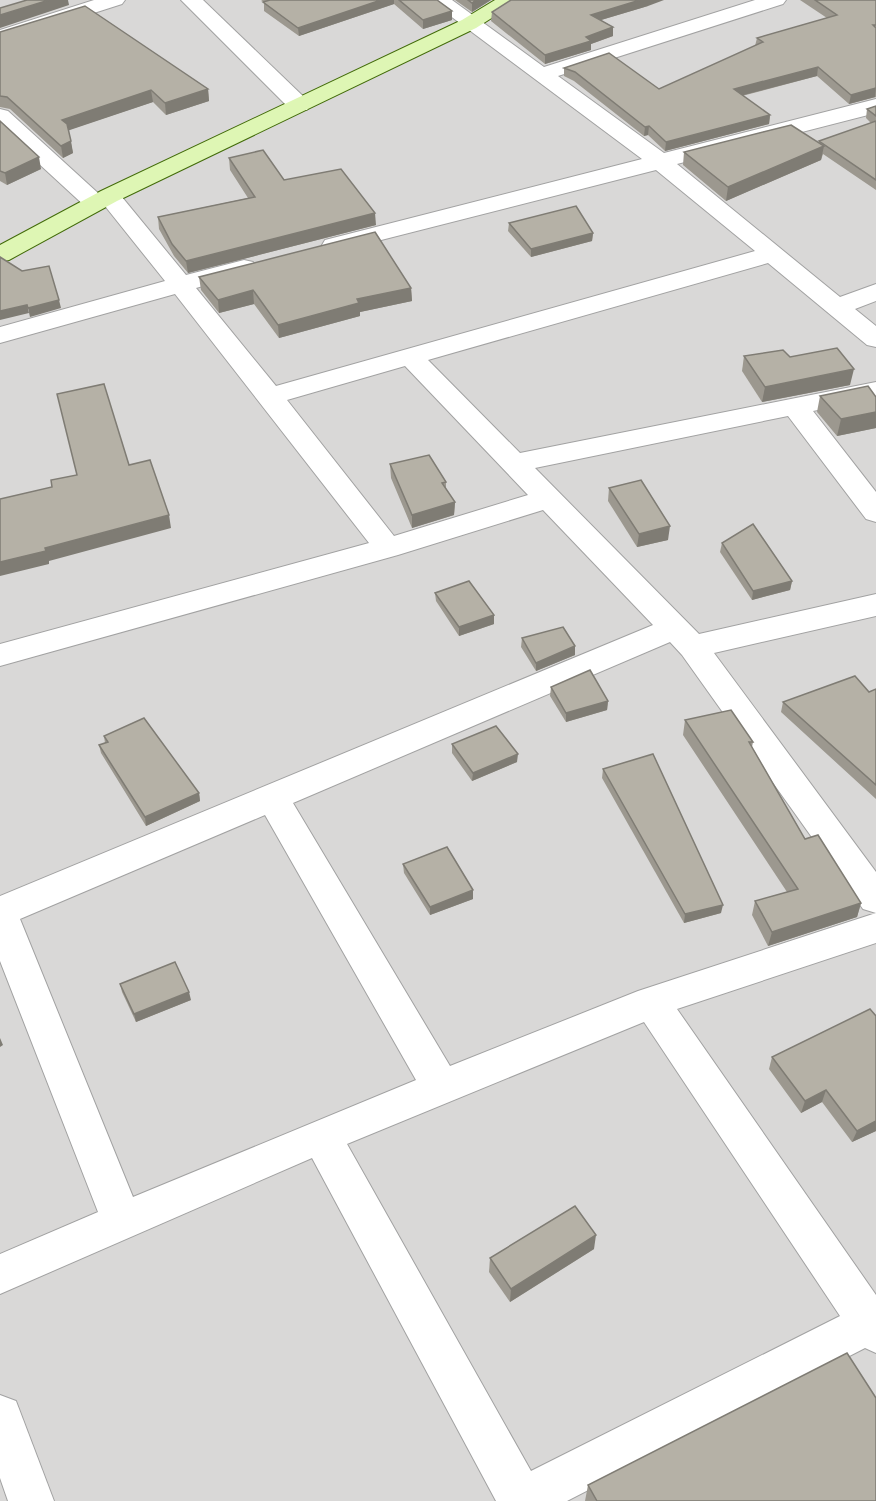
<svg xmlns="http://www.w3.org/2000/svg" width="876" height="1501" font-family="Raleway,sans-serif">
<rect width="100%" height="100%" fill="#ecece0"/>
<rect fill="#d9d8d7" x="0" y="0" width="876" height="1501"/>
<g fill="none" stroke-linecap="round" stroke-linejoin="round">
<g stroke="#a2a2a2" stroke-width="2">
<g id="street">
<polygon points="94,0 125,0 122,4 0,43 0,30"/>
<polygon points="181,0 203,0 307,100 310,105 307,110 291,110"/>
<path d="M 429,0 L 452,0 L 544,67 L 755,0 L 786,0 L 783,4 L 558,76 L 664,153 L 876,99 L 876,113 L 677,164 L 840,297 L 876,284 L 876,301 L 855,309 L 876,326 L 876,347 L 867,345 L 768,263 L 428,360 L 520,453 L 876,382 L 876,398 L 813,411 L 876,492 L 876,522 L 866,519 L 788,416 L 535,468 L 699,634 L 876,594 L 876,616 L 714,653 L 876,872 L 876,943 L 677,1009 L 876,1295 L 876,1353 L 865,1348 L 567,1501 L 496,1501 L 312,1158 L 0,1294 L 0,1254 L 98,1212 L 0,961 L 0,896 L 653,625 L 543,510 L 398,555 L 0,666 L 0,644 L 369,543 L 175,294 L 0,343 L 0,327 L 165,281 L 105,206 L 95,210 L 87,208 L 0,128 L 0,109 L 8,111 L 99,194 L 109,189 L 117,191 L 186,275 L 244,260 L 253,262 L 256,267 L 253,272 L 196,288 L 276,386 L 755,251 L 656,170 L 334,252 L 325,250 L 322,245 L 325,240 L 642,159 ZM 405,366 L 528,495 L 394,536 L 287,400 ZM 670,642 L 682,655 L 863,909 L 876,913 L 638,991 L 450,1066 L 293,803 ZM 265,815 L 416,1080 L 133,1197 L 20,919 ZM 644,1022 L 840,1316 L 531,1471 L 347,1144 Z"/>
<polygon points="0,1395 16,1401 54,1501 8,1501 0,1478"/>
</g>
</g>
<g stroke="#426b09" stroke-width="2">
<polygon id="secondary" points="495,0 520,0 476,28 117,201 9,260 0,262 0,245 101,191 462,20"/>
</g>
<use href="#street" fill="#fff" fill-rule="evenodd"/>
<use href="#secondary" fill="#def6b4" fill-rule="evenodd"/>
</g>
<g fill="#9c988f">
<polygon points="261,0 437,0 452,11 452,20 423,29 394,4 299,36 264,11 264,2"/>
<polygon points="455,0 491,0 472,12"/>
<polygon points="800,0 876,0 876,97 849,104 817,76 742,96 770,115 769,124 665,151 648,135 644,136 574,81 564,76 564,68 659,89 755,46 757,38 827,18"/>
<polygon points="648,6 601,20 613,27 613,36 591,44 591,50 545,64 491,21 492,12"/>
<polygon points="0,32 208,89 209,101 166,115 153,102 68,130 73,153 63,158 10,109 0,107"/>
<polygon points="876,106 876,190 823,154 821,160 726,201 683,165 684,152 819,143 819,141 871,123 866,118 867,109"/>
<polygon points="0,121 41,169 7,185 0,181"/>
<polygon points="229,158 284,180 376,225 188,273 174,256 159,229 158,217 248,198 230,170"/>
<polygon points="509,223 593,233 592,241 531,257 508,231"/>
<polygon points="199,277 411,288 412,301 360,312 360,316 279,338 254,304 219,313 201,290"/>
<polygon points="744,356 790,357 850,385 762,402 742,371"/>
<polygon points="820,396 876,412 876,428 837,436 817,412"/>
<polygon points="390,464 446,482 446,489 455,502 454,515 412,528 391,478"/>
<polygon points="609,488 668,540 637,547 608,501"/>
<polygon points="722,543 792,581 790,590 752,600 720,552"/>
<polygon points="435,593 494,624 459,636 436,601"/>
<polygon points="522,638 575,646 575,655 536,671 521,647"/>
<polygon points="551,687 608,701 607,710 566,722 550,696"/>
<polygon points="876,689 876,799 781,712 783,702 869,692"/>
<polygon points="685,720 753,742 752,747 805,839 861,903 857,917 768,946 752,915 755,901 787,892 683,735"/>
<polygon points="104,736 199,793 200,801 146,826 101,753 99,745 105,743"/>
<polygon points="452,744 517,762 472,781 452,753"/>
<polygon points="603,769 721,913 684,923 602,778"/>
<polygon points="403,864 473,899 430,915 404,873"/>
<polygon points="120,984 191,1000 136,1022 122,992"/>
<polygon points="876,1016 876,1131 852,1142 822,1102 801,1113 769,1069 772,1057"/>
<polygon points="594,1249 510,1302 489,1272 490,1258"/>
<polygon points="588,1485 876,1501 585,1501"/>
</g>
<g fill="#7f7c74">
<polygon points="49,0 68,0 69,5 0,28 0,15"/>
<polygon points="381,0 394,0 394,4 299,36 298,28"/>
<polygon points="476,0 491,0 472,12 472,3"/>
<polygon points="640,0 664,0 648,6 591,23 591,15"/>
<polygon points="452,11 452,20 423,29 423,20"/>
<polygon points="613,27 613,36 591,44 591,50 545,64 545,55 586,37"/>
<polygon points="818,67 817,76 732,98 734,89"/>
<polygon points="876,88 875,97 849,104 851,95"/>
<polygon points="208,89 209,101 166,115 165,103"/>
<polygon points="151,90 153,102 64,132 62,120"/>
<polygon points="770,115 769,124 665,151 666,142"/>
<polygon points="649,126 648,135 644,136 645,127"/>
<polygon points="71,141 73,153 63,158 61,146"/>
<polygon points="824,146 821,160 726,201 728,187"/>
<polygon points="39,157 41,169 7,185 5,173"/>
<polygon points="375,213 376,225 188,273 186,261"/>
<polygon points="593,233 592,241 531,257 531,249"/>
<polygon points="411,288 412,301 360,312 360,316 279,338 278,325 357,299"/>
<polygon points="253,290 254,304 219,313 218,300"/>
<polygon points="59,300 61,308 30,317 28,308"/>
<polygon points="27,305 29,313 0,320 0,311"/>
<polygon points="854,369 850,385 762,402 765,387"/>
<polygon points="876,412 876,428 837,436 841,419"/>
<polygon points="455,502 454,515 412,528 412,515"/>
<polygon points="169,515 171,528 49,561 49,564 0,576 0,562 45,548"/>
<polygon points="670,526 668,540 637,547 639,534"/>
<polygon points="792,581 790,590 752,600 753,591"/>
<polygon points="494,615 494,624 459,636 459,627"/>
<polygon points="575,646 575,655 536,671 536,663"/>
<polygon points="608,701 607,710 566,722 566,713"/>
<polygon points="518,754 517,762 472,781 473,773"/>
<polygon points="199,793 200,801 146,826 145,817"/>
<polygon points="473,890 473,899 430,915 430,907"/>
<polygon points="861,903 857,917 768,946 772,932"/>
<polygon points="723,905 721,913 684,923 685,914"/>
<polygon points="189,992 191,1000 136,1022 134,1014"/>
<polygon points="0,1038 3,1045 0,1047"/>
<polygon points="826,1090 822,1102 801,1113 805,1101"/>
<polygon points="876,1121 876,1131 852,1142 857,1131"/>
<polygon points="596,1235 594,1249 510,1302 511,1289"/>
</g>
<g fill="#b5b1a6" stroke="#7f7c74" stroke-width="1.5">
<polygon points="27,0 49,0 0,15 0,8"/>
<polygon points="270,0 381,0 298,28 263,2"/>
<polygon points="399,0 437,0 452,11 423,20"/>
<polygon points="468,0 476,0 472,3"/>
<polygon points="511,0 640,0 591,15 613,27 586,37 591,41 545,55 492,12"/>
<polygon points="815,0 876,0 876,25 873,25 876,28 876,88 851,95 818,67 734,89 770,115 666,142 649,126 645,127 575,72 564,68 609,53 659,89 763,42 757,38 837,15"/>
<polygon points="85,6 208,89 165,103 151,90 62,120 67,124 71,141 61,146 7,97 0,96 0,32"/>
<polygon points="876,106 876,116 867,109"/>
<polygon points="0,121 39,157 5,173 0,171"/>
<polygon points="876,121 876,180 819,141"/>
<polygon points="791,125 824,146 728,187 684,152"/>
<polygon points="263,150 284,180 341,169 375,213 186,261 172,244 158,217 255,197 229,158"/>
<polygon points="576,206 593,233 531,249 509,223"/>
<polygon points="375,232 411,288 357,299 359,303 278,325 253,290 218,300 199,277"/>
<polygon points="0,257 22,271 49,266 59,300 28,308 27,305 0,311"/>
<polygon points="837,348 854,369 765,387 744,356 783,350 790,357"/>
<polygon points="104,384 129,465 150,460 169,515 45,548 46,551 0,562 0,499 52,487 51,480 77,475 57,394"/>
<polygon points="868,386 876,397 876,412 841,419 820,396"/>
<polygon points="429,455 446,482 442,483 455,502 412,515 390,464"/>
<polygon points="641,480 670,526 639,534 609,488"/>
<polygon points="753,524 792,581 753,591 722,543"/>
<polygon points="469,581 494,615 459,627 435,593"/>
<polygon points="563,627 575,646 536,663 522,638"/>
<polygon points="590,670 608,701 566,713 551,687"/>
<polygon points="855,676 869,692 876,689 876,785 783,702"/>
<polygon points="731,710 753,742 749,742 805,839 818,835 861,903 772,932 755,901 798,889 685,720"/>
<polygon points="144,718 199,793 145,817 99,745 108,742 104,736"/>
<polygon points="496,726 518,754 473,773 452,744"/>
<polygon points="653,754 723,905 685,914 603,769"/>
<polygon points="447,847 473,890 430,907 403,864"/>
<polygon points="175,962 189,992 134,1014 120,984"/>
<polygon points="870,1009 876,1016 876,1121 857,1131 826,1090 805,1101 772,1057"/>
<polygon points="575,1206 596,1235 511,1289 490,1258"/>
<polygon points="847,1353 876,1398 876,1501 597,1501 588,1485"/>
</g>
</svg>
